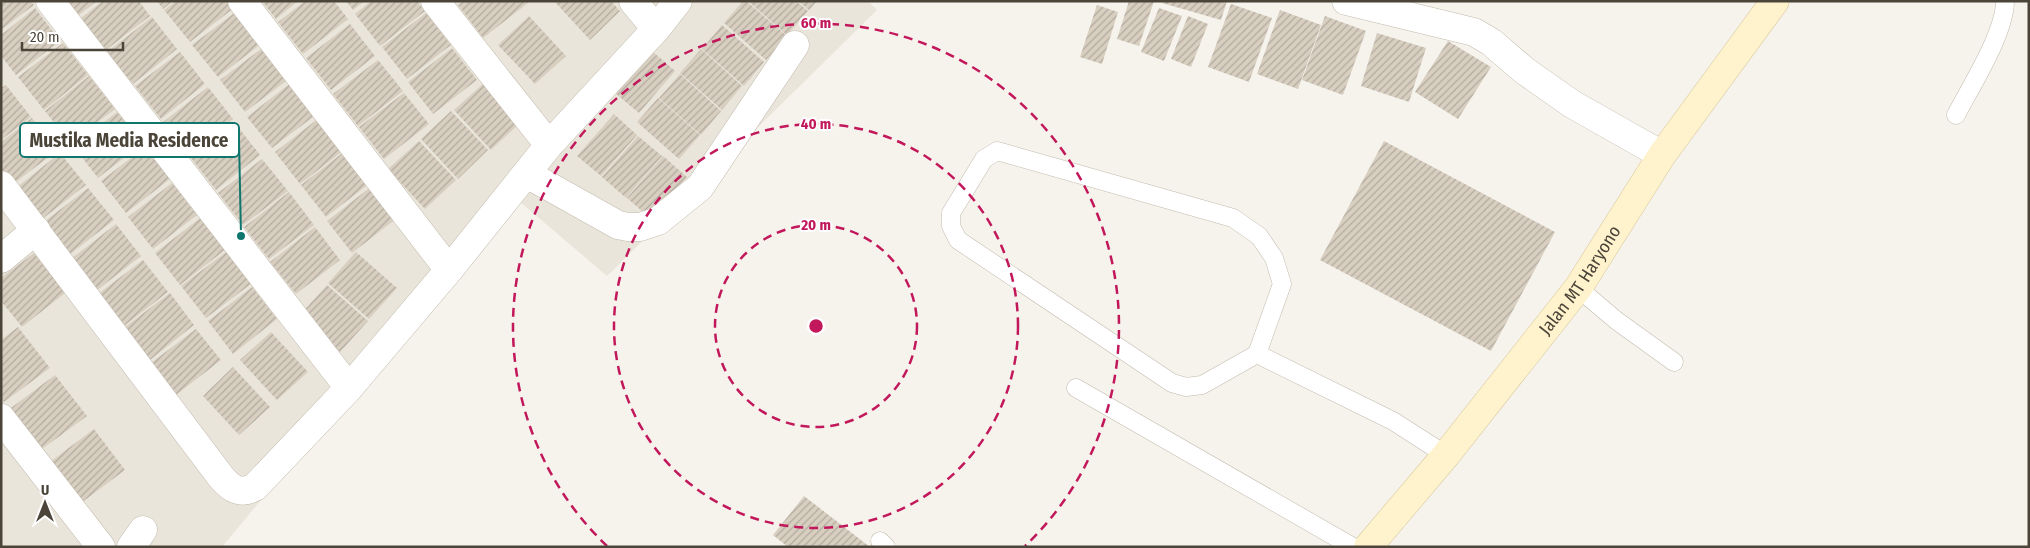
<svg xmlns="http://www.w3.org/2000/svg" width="2030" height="548" font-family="'Fira Sans Condensed',sans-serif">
<defs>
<pattern id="building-hatch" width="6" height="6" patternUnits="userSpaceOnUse" patternTransform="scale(1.25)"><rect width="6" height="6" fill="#d8cfc1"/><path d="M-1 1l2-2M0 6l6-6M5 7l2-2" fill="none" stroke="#b1aa9e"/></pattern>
</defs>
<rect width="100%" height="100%" fill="#f6f3ec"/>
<polygon fill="#eae5da" points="1,1 868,1 877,10 607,276 513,196 222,547 1,547"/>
<g fill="url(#building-hatch)">
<polygon points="1,1 30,1 34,5 1,30"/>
<polygon points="68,1 97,1 79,15"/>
<polygon points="103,1 139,1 150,16 106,50 81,18"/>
<polygon points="157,1 173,1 163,9"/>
<polygon points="176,1 229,1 234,8 190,42 164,10"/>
<polygon points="262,1 298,1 276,19"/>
<polygon points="305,1 334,1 348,19 303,54 278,22"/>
<polygon points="346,1 365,1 353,10"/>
<polygon points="371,1 417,1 425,11 380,46 355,14"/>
<polygon points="464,1 527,1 528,3 483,38 458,5"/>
<polygon points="554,1 611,1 620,11 590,40"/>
<polygon points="743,1 746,1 787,36 766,60 724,23"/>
<polygon points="748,1 796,1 808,11 787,35"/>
<polygon points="798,1 817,1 809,10"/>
<polygon points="1129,1 1154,1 1139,46 1117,39"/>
<polygon points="1163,1 1227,1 1221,20 1162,3"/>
<polygon points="1231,4 1272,18 1249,82 1208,67"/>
<polygon points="1097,5 1118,12 1102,64 1080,57"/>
<polygon points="35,8 60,41 16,75 1,56 1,35"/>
<polygon points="1159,8 1182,16 1164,61 1141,52"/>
<polygon points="1280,10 1321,25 1298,89 1257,74"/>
<polygon points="237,11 262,43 218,77 192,45"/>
<polygon points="426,13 451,45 407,79 382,47"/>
<polygon points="529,16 566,56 535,84 498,45"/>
<polygon points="1188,16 1208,24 1191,67 1171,59"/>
<polygon points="1325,16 1366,31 1343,95 1302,80"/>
<polygon points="152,17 177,49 133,84 107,52"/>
<polygon points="350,24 375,56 331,90 306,58"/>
<polygon points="722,25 764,62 744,86 702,49"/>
<polygon points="1377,33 1426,48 1409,102 1361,86"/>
<polygon points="1448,41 1491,67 1458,119 1415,92"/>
<polygon points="63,43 88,75 44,110 18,77"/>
<polygon points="265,46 290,78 245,112 220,80"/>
<polygon points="452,48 477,80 433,114 408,82"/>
<polygon points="701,49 742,86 722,110 680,73"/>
<polygon points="652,51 675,71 639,113 615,93"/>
<polygon points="180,52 205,84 161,119 135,86"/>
<polygon points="378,60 403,91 358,126 333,94"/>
<polygon points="680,74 721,111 701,135 659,98"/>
<polygon points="89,76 115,109 70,143 45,111"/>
<polygon points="292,82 317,114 272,148 247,117"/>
<polygon points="485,82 521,122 491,150 454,110"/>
<polygon points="6,85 31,117 1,140 1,88"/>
<polygon points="208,87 233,119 189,154 163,122"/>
<polygon points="404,93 429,124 384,159 359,127"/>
<polygon points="658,98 700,135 679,159 637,122"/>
<polygon points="451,111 488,150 458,179 421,139"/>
<polygon points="117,112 143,143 98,178 73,146"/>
<polygon points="614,114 637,135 601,176 577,156"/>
<polygon points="32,118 58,150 13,184 1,169 1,142"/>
<polygon points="319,118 344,150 300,184 275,152"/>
<polygon points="235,123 260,155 216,190 191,158"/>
<polygon points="638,136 662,156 626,198 602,177"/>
<polygon points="419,141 456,180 425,209 388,169"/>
<polygon points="1384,141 1555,232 1491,351 1320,260"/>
<polygon points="145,147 170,179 126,213 101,181"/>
<polygon points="345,151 370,183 326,217 301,185"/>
<polygon points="60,153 86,185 41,220 16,188"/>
<polygon points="663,156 687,177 650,218 627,198"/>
<polygon points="262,159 288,191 243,225 218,193"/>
<polygon points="172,183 197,215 153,249 128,217"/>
<polygon points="372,186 397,218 352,253 327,221"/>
<polygon points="88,188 114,220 69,255 44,222"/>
<polygon points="289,192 314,225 269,259 244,227"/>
<polygon points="200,218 225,250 180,285 155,253"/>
<polygon points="116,224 141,256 96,291 71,259"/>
<polygon points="315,227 340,260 296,294 270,262"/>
<polygon points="226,252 251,284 206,318 181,286"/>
<polygon points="356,252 397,288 369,319 328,283"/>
<polygon points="34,253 65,293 22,327 1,301 1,278"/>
<polygon points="143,260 168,292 124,326 98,294"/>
<polygon points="327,285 368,321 340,352 299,316"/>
<polygon points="252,287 277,319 233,354 208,321"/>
<polygon points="170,293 194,325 150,360 125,327"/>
<polygon points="18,327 50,368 4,402 1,398 1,340"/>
<polygon points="196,329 221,360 176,395 151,363"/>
<polygon points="271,332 308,372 277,400 240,360"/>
<polygon points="233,367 270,407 239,435 203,396"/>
<polygon points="55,375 87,416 42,449 11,408"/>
<polygon points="94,429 125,470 81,503 50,462"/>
<polygon points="804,496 870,547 788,547 773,535"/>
</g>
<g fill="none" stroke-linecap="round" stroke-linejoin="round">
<g stroke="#c2bbae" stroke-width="19">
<g id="lane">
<path d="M 1956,115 C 1971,86 2005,33 2005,1"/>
<polygon points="997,151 1233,218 1259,236 1274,258 1282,284 1257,354 1202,385 1186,387 1172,383 958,240 951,226 951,213 984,159"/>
<polyline points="1578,288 1617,321 1674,362"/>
<polyline points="1257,354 1393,421 1446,455"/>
<polyline points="1076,388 1353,547"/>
<polyline points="880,541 886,547"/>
</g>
</g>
<g stroke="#c2bbae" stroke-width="29">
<g id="street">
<polyline points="50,1 349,388"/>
<polyline points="242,1 449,270"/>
<polyline points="435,1 549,145"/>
<polyline points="633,1 656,29"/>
<polyline points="1346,1 1474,32 1491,42 1525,71 1572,104 1662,155"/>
<polyline points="527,174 618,225 628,227 640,227 658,221 700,187 795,45"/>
<path d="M 1,185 L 221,477 C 231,489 240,495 255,487 L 349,388 L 449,270 L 549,145 L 656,29 L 678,1"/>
<polyline points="1,259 36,230"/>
<polyline points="1,418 101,547"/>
<polyline points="131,547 143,530"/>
</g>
</g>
<g stroke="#d6c79b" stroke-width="29">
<g id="secondary">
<path id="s1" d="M 1368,547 L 1446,455 L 1578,288 L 1662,155 L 1775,1"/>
</g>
</g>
<use href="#lane" stroke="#fff" stroke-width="18"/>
<use href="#street" stroke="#fff" stroke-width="28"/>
<use href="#secondary" stroke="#fff3cd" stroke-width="28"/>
</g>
<g fill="none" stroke="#c2185b" stroke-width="2.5" stroke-dasharray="9 6">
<circle cx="816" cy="326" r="101"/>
<circle cx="816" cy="326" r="202"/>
<path d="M607 546A303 303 0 1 1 1025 546"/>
</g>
<g text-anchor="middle" stroke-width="4" stroke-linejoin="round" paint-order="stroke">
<g font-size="18" fill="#4b4439" stroke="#fff">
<text dy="6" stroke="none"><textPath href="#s1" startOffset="341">Jalan MT Haryono</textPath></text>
</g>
</g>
<circle cx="816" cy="326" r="8" fill="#c2185b" stroke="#fff" stroke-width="2.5"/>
<g font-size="15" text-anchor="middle" font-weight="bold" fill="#c2185b" stroke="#fff" stroke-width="4" stroke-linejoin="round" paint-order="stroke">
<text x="816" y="28">60 m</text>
<text x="816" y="129">40 m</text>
<text x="816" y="230">20 m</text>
</g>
<path fill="none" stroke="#0f766e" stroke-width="2" d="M241 236L239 140"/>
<circle fill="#0f766e" stroke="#fff" stroke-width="2" cx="241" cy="236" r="5"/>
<rect fill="#fff" stroke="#0f766e" stroke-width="2" x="20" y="123" width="219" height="34" rx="5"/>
<g font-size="19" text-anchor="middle" font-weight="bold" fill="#4b4439">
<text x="129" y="147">Mustika Media Residence</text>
</g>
<rect width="2030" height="548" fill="none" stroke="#4b4439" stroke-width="5"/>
<g transform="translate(45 503)" stroke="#ffffff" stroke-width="4" paint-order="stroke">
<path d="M0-4L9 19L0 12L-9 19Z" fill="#4b4439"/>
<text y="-8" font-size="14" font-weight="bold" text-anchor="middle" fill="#4b4439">U</text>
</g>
<path d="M22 42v8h101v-8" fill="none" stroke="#4b4439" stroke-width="2.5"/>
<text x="30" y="42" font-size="15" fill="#4b4439" stroke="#ffffff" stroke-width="4" paint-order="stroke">20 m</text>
</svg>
